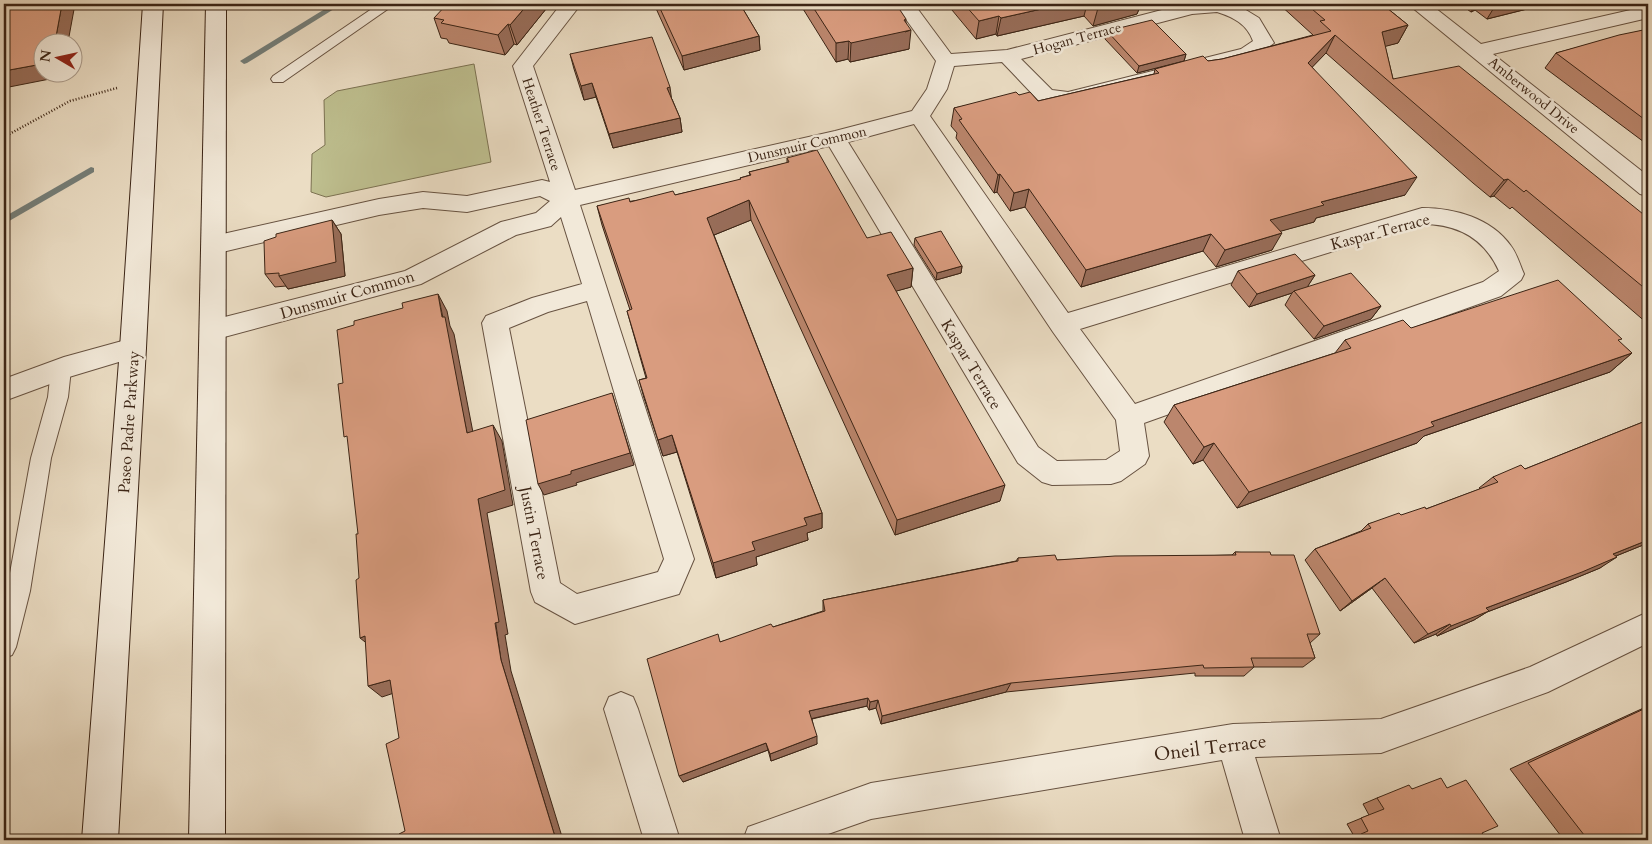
<svg xmlns="http://www.w3.org/2000/svg" width="1652" height="844" font-family="Cardo,serif">
<rect width="100%" height="100%" fill="#ebddc4"/>
<filter id="stains"><feTurbulence type="fractalNoise" baseFrequency=".004" numOctaves="4"/><feColorMatrix values="0 0 0 0 .2 0 0 0 0 .09 0 0 0 0 .02 0 0 0 .5 -.17"/></filter>
<radialGradient id="worn" r=".72"><stop offset=".6" stop-color="#630" stop-opacity="0"/><stop offset="1" stop-color="#630" stop-opacity=".3"/></radialGradient>
<polygon fill="#bebf8f" stroke="#7c7252" points="474,64 491,162 326,197 311,192 312,154 325,145 324,100 337,91"/>
<g fill="none" stroke-linecap="round" stroke-linejoin="round">
<g fill="#747e79" fill-rule="evenodd">
<polygon points="333,4 342,4 247,63 244,64 240,61"/>
<polygon points="91,167 94,168 94,172 4,224 4,217"/>
</g>
<g stroke="#675241" stroke-width="2">
<g id="service">
<polygon points="379,4 395,4 283,82 273,82 271,79 273,76"/>
<polygon points="61,361 68,364 71,369 68,397 51,458 30,591 16,647 12,655 4,658 4,606 31,458 48,397 51,369 54,364"/>
</g>
</g>
<g stroke="#675241" stroke-width="2">
<g id="minor">
<path d="M 561,4 L 581,4 L 533,66 L 575,190 L 835,131 L 912,111 L 927,89 L 936,61 L 895,4 L 914,4 L 951,54 L 1007,50 L 1185,4 L 1230,4 L 1241,7 L 1259,18 L 1274,43 L 1255,57 L 1068,106 L 1039,101 L 1002,62 L 954,66 L 947,89 L 930,116 L 1068,313 L 1422,208 C 1455,208 1491,218 1511,246 C 1517,254 1520,265 1524,274 L 1521,280 L 1501,296 L 1144,423 L 1149,456 L 1145,464 L 1121,481 L 1111,484 L 1052,485 L 1042,482 L 1018,463 L 829,146 L 580,205 L 694,559 L 679,594 L 575,624 L 535,602 L 531,592 L 482,323 L 486,316 L 532,298 L 582,284 L 561,217 L 551,226 L 516,235 L 421,284 L 213,340 L 204,337 L 200,330 L 204,323 L 213,320 L 405,271 L 501,222 L 536,213 L 550,201 L 540,196 L 467,212 L 423,208 L 379,215 L 214,254 L 206,251 L 202,245 L 206,239 L 214,236 L 379,199 L 423,192 L 467,196 L 542,180 L 550,182 L 513,66 ZM 1217,12 C 1233,17 1247,24 1253,41 L 1241,49 L 1068,92 L 1052,90 L 1021,59 L 1192,14 ZM 914,124 L 1053,332 L 1116,420 L 1120,451 L 1106,460 L 1057,461 L 1038,447 L 848,142 ZM 1422,224 C 1458,224 1484,238 1499,271 L 1483,282 L 1135,404 L 1080,329 ZM 587,301 L 664,559 L 658,572 L 577,594 L 560,583 L 509,328 L 548,312 Z"/>
<polygon points="1408,4 1430,4 1481,44 1648,6 1648,18 1493,54 1648,176 1648,196 1640,194"/>
<polygon points="133,338 142,341 146,348 142,355 69,377 4,401 4,379 64,357"/>
<polygon points="1648,612 1648,643 1548,692 1381,753 1255,757 1281,840 1245,840 1222,760 871,819 811,840 743,840 748,827 871,783 1233,724 1381,719 1530,667"/>
<polygon points="621,692 633,697 638,709 680,840 644,840 604,709 609,697"/>
</g>
</g>
<g stroke="#3b2415" stroke-width="2">
<g id="secondary">
<polygon points="143,4 163,4 146,348 118,840 82,840 120,348"/>
<polygon points="206,4 226,4 225,840 189,840"/>
</g>
</g>
<polyline stroke="#3b2415" stroke-width="2.5" stroke-dasharray="1 2" stroke-linecap="butt" points="4,137 70,101 117,88"/>
<use href="#service" fill="#f2e9d9" fill-rule="evenodd"/>
<use href="#minor" fill="#f2e9d9" fill-rule="evenodd"/>
<use href="#secondary" fill="#f2e9d9" fill-rule="evenodd"/>
</g>
<g fill="#bb866d" stroke="#3b2415">
<polygon points="550,4 517,45 514,44 505,55 449,43 447,39 441,38 434,18"/>
<polygon points="654,4 740,4 759,36 760,50 684,70"/>
<polygon points="800,4 896,4 906,23 909,49 850,62 848,59 836,62"/>
<polygon points="947,4 1141,4 1137,14 1093,26 1084,16 997,36 996,34 976,39"/>
<polygon points="1279,4 1382,4 1408,25 1398,43 1385,46 1393,79 1648,218 1648,324 1512,207 1510,209 1494,196 1490,197 1473,183 1326,53 1312,67 1405,195 1316,218 1314,222 1280,231 1272,250 1216,267 1203,251 1081,287 1025,207 1010,211 997,192 994,193 956,138 957,133 951,126 954,108 1019,95 1038,101 1154,74 1155,69 1208,61 1222,59 1313,35"/>
<polygon points="1460,4 1547,4 1487,19 1475,10 1471,12"/>
<polygon points="1648,29 1648,145 1545,68 1556,53"/>
<polygon points="1107,31 1186,54 1184,61 1137,73 1105,39"/>
<polygon points="570,54 672,99 680,118 682,132 613,148 596,97 584,100 574,69"/>
<polygon points="787,158 867,238 913,268 911,287 896,291 1000,501 895,535 751,220 714,235 822,513 822,528 807,533 808,540 756,557 757,565 716,578 677,452 663,456 644,398 639,380 646,378 627,311 630,310 602,225 597,206 675,195 741,180 740,178 750,175 749,172 787,163"/>
<polygon points="332,220 341,234 345,276 288,289 286,286 275,287 265,274"/>
<polygon points="915,238 962,266 961,273 936,280 914,245"/>
<polygon points="1238,271 1315,275 1307,287 1381,306 1371,319 1314,339 1285,305 1292,293 1249,307 1231,285"/>
<polygon points="1345,340 1619,342 1632,353 1610,372 1424,436 1417,443 1237,508 1203,460 1193,464 1164,422 1174,405 1335,353"/>
<polygon points="1648,420 1648,543 1616,556 1600,568 1566,582 1487,612 1474,620 1437,636 1436,634 1414,643 1372,588 1340,611 1305,560 1315,549 1361,531 1368,524 1426,509 1480,489 1479,488 1493,477 1525,469"/>
<polygon points="1235,552 1271,555 1320,634 1310,643 1315,658 1303,667 1254,667 1244,676 1195,676 1195,673 1006,692 881,724 876,708 869,710 867,706 812,719 817,744 771,761 768,750 683,782 720,642 773,627 823,611 823,600 1016,561 1018,558 1057,560 1232,555"/>
<polygon points="1648,706 1648,840 1564,840 1510,769"/>
<polygon points="1447,788 1487,840 1348,840 1347,839 1354,836 1347,824 1369,815 1363,804 1377,798 1412,789"/>
</g>
<g fill="#986d59" stroke="#3b2415">
<polygon points="62,4 75,4 68,42 55,42"/>
<polygon points="528,4 550,4 517,45 510,25"/>
<polygon points="1064,4 1087,4 1084,16 997,36 1001,18"/>
<polygon points="1114,4 1141,4 1137,14 1093,26 1098,8"/>
<polygon points="1476,4 1479,4 1475,10 1471,12"/>
<polygon points="1505,4 1547,4 1487,19 1495,6"/>
<polygon points="999,16 996,34 976,39 979,21"/>
<polygon points="906,19 905,32 911,30 909,49 850,62 851,43"/>
<polygon points="508,24 514,44 505,55 498,35"/>
<polygon points="1408,25 1398,43 1372,50 1382,32"/>
<polygon points="1335,35 1326,53 1299,81 1308,63"/>
<polygon points="759,36 760,50 684,70 682,56"/>
<polygon points="849,41 848,59 836,62 836,43"/>
<polygon points="1186,54 1184,61 1137,73 1139,66"/>
<polygon points="42,64 42,72 61,72 60,77 4,88 4,71"/>
<polygon points="592,83 596,97 584,100 581,86"/>
<polygon points="670,87 672,102 667,88"/>
<polygon points="680,118 682,132 613,148 609,134"/>
<polygon points="1000,174 997,192 994,193 998,175"/>
<polygon points="1417,177 1405,195 1316,218 1314,222 1260,237 1270,220 1321,202"/>
<polygon points="1508,179 1494,196 1490,197 1504,180"/>
<polygon points="1029,189 1025,207 1010,211 1014,193"/>
<polygon points="749,200 751,220 709,237 707,218"/>
<polygon points="332,220 341,234 345,276 288,289 279,276"/>
<polygon points="1282,233 1272,250 1216,267 1225,250"/>
<polygon points="1211,234 1203,251 1081,287 1086,270"/>
<polygon points="962,266 961,273 936,280 937,273"/>
<polygon points="913,268 911,287 886,294 887,275"/>
<polygon points="1315,275 1306,289 1294,291 1292,293 1249,307 1257,294"/>
<polygon points="438,294 447,311 450,326 454,334 476,448 467,433"/>
<polygon points="1381,306 1371,319 1314,339 1324,326"/>
<polygon points="1632,353 1610,372 1424,436 1417,443 1237,508 1249,492 1431,422"/>
<polygon points="612,393 634,465 576,483 577,485 544,495 538,484"/>
<polygon points="493,425 502,441 513,505 487,513 508,634 505,635 511,671 563,840 556,840 501,660 478,499"/>
<polygon points="672,435 677,452 663,456 658,440"/>
<polygon points="1214,443 1203,460 1193,464 1204,447"/>
<polygon points="1005,485 1000,501 895,535 897,520"/>
<polygon points="4,506 7,522 4,524"/>
<polygon points="822,513 822,528 807,533 808,540 756,557 757,565 716,578 713,563 752,542 804,518"/>
<polygon points="1648,540 1648,543 1596,564 1613,554"/>
<polygon points="1617,557 1600,568 1566,582 1487,612 1474,620 1437,636 1451,626 1486,608"/>
<polygon points="1385,578 1372,588 1340,611 1352,601"/>
<polygon points="1450,624 1436,634 1414,643 1428,634"/>
<polygon points="365,636 374,649 360,638"/>
<polygon points="390,680 403,690 382,697 368,686"/>
<polygon points="1011,683 1006,692 881,724 882,716"/>
<polygon points="868,698 867,706 810,719 809,711"/>
<polygon points="878,700 876,708 869,710 870,702"/>
<polygon points="817,736 817,744 771,761 770,754"/>
<polygon points="766,743 768,750 683,782 679,776"/>
</g>
<g fill="#d99c7f" stroke="#3b2415">
<polygon points="4,4 62,4 55,42 42,42 42,64 4,71"/>
<polygon points="447,4 528,4 510,25 508,24 498,35 441,23 444,20 434,18"/>
<polygon points="658,4 740,4 759,36 682,56"/>
<polygon points="811,4 896,4 906,19 904,20 911,30 851,43 849,41 836,43"/>
<polygon points="964,4 1064,4 1001,18 999,16 979,21"/>
<polygon points="1093,4 1114,4 1098,8"/>
<polygon points="1306,4 1382,4 1408,25 1382,32 1393,79 1459,66 1648,218 1648,291 1526,190 1524,192 1508,179 1504,180 1486,165 1335,35 1308,63 1417,177 1321,202 1324,205 1270,220 1282,233 1225,250 1211,234 1086,270 1029,189 1014,193 1000,174 998,175 959,120 962,119 954,108 1016,92 1019,95 1030,92 1038,101 1159,73 1155,69 1203,56 1208,61 1222,59 1331,31 1320,21 1325,20"/>
<polygon points="1491,4 1505,4 1495,6"/>
<polygon points="1152,20 1186,54 1139,66 1107,31"/>
<polygon points="1648,29 1648,122 1556,53 1619,35"/>
<polygon points="652,37 670,87 667,88 680,118 609,134 592,83 581,86 570,54"/>
<polygon points="817,150 867,238 891,232 913,268 887,275 1005,485 897,520 749,200 707,218 822,513 804,518 807,525 752,542 755,550 713,563 672,435 658,440 639,380 647,378 627,311 632,309 597,206 629,198 630,202 673,191 675,195 741,179 740,178 751,175 749,172 789,162 787,158"/>
<polygon points="332,220 336,262 279,276 279,273 265,274 264,241 276,237 276,234"/>
<polygon points="941,231 962,266 937,273 915,238"/>
<polygon points="1295,254 1315,275 1257,294 1238,271"/>
<polygon points="1351,273 1381,306 1324,326 1294,291"/>
<polygon points="1558,280 1622,339 1618,340 1632,353 1431,422 1434,426 1249,492 1214,443 1204,447 1174,405 1351,348 1345,340 1403,320 1411,328"/>
<polygon points="438,294 442,317 445,317 467,433 493,425 505,490 478,499 499,622 495,623 501,660 556,840 401,840 399,834 405,831 386,744 399,738 390,680 368,686 365,636 360,638 356,580 359,578 356,534 358,534 347,436 344,437 338,384 343,383 337,330 354,325 354,321 403,308 402,303"/>
<polygon points="612,393 630,453 571,471 571,474 538,484 526,420"/>
<polygon points="1648,420 1648,540 1613,554 1617,557 1582,572 1486,608 1489,611 1451,626 1450,624 1428,634 1385,578 1352,601 1315,549 1371,528 1368,524 1399,513 1401,515 1425,507 1426,509 1498,482 1493,477 1521,465 1525,469"/>
<polygon points="1235,552 1270,552 1271,555 1294,555 1320,634 1307,634 1315,658 1251,658 1254,667 1204,668 1203,665 1011,683 882,716 878,700 870,702 868,698 809,711 817,736 770,754 766,743 679,776 647,659 718,634 720,642 771,624 773,627 825,611 823,600 1018,561 1018,558 1055,555 1057,560 1115,556 1236,555"/>
<polygon points="1648,707 1648,840 1588,840 1528,763"/>
<polygon points="1441,778 1447,788 1466,780 1498,826 1482,833 1487,840 1357,840 1363,838 1361,834 1368,831 1361,818 1384,809 1377,798 1409,785 1412,789"/>
</g>
<g text-anchor="middle" stroke-width="5" stroke-linejoin="round" paint-order="stroke">
<g font-size="14" fill="#3b2415" stroke="#f2e9d9">
<text transform="translate(1077 38) rotate(-15)" y="5">Hogan Terrace</text>
<text transform="translate(1534 95) rotate(39)" y="5">Amberwood Drive</text>
<text transform="translate(542 124) rotate(72)" y="5">Heather Terrace</text>
<text transform="translate(807 144) rotate(-13)" y="5">Dunsmuir Common</text>
</g>
<g font-size="16" fill="#3b2415" stroke="#f2e9d9">
<text transform="translate(1380 231) rotate(-15)" y="6">Kaspar Terrace</text>
<text transform="translate(347 294) rotate(-16)" y="6">Dunsmuir Common</text>
<text transform="translate(972 364) rotate(59)" y="6">Kaspar Terrace</text>
<text transform="translate(128 422) rotate(-86)" y="6">Paseo Padre Parkway</text>
<text transform="translate(535 533) rotate(79)" y="6">Justin Terrace</text>
</g>
<g font-size="19" fill="#3b2415" stroke="#f2e9d9">
<text transform="translate(1210 747) rotate(-7)" y="7">Oneil Terrace</text>
</g>
</g>
<rect width="1652" height="844" fill="none" stroke="#ebddc4" stroke-width="20"/>
<rect x="5" y="5" width="1642" height="834" fill="none" stroke="#3b2415" stroke-width="2.5"/>
<rect x="10" y="10" width="1632" height="824" fill="none" stroke="#3b2415"/>
<g transform="translate(58 58) rotate(279)"><circle r="24" fill="#f2e9d9" stroke="#a99a8b"/>
<path d="M0-4L9 19L0 12L-9 19Z" fill="#8f2418"/>
<text y="-8" font-size="14" font-weight="bold" text-anchor="middle" fill="#3b2415">N</text>
</g>
<rect width="100%" height="100%" filter="url(#stains)"/>
<rect width="100%" height="100%" fill="url(#worn)"/>
</svg>
